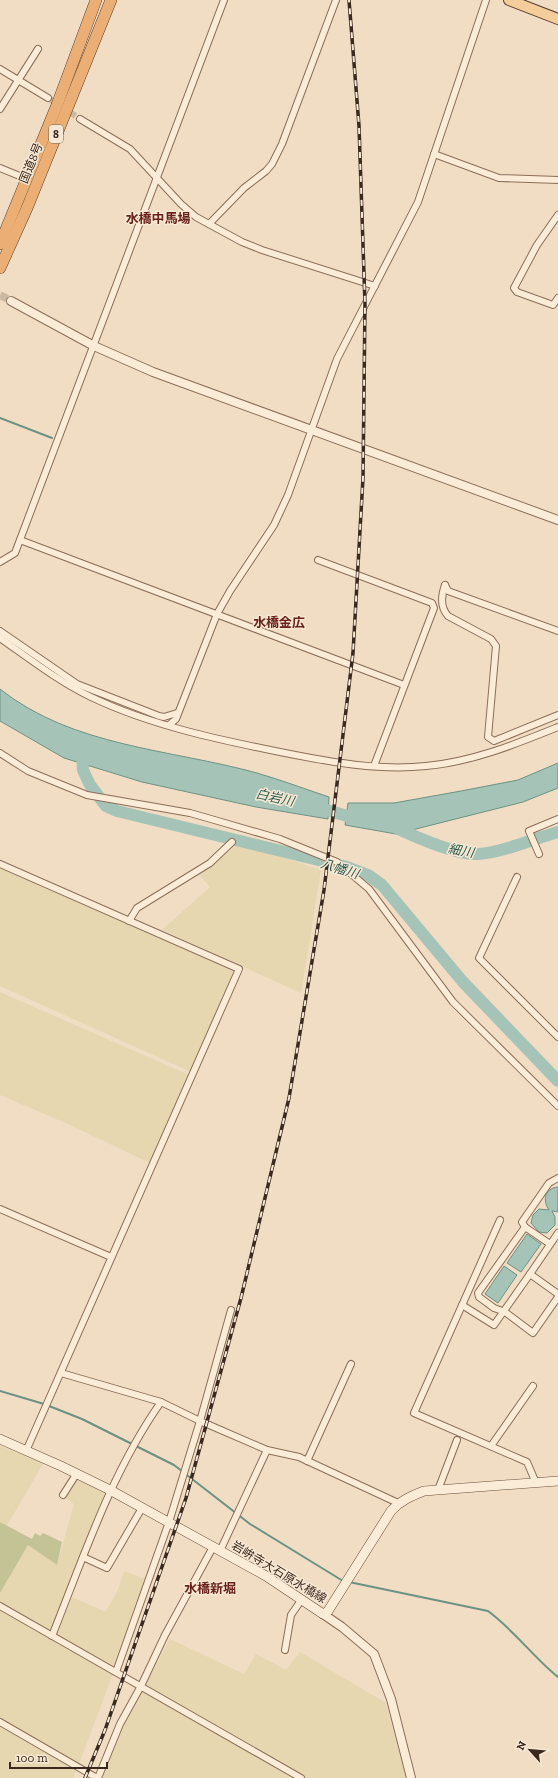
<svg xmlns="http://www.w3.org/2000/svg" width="558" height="1778" font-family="'Zilla Slab','Noto Sans JP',serif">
<rect width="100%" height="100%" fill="#f0ddc4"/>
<g fill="#e6d7b1">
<polygon points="240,843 321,870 301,993 162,930 210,887 199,875"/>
<polygon points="0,868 234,971 191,1072 0,986"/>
<polygon points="0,992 189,1075 150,1163 70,1125 0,1095"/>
<polygon points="0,1446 44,1462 6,1527 0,1522"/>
<polygon points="77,1478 103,1492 105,1495 51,1629 48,1630 0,1603 0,1593 28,1545 57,1565 74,1504 65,1498"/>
<polygon points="124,1571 146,1579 115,1667 57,1635 72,1597 106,1612 119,1587"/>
<polygon points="0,1609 113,1674 79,1764 0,1719"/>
<polygon points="170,1639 244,1674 256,1654 286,1670 300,1652 386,1703 406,1778 103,1778 124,1724"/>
<polygon points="0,1726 76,1770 73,1778 0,1778"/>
</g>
<polygon fill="#c3c396" points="0,1522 32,1539 35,1533 40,1536 43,1533 62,1542 57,1565 28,1545 0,1593"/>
<g fill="#a6c3b7" stroke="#6c9284">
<path d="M 0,689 C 73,747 170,749 257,773 C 281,780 305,789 329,797 L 328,819 L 256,807 L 142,782 L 64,758 L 0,721 Z"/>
<polygon points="558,763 558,788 523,802 396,834 345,825 348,803 394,803 461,791 518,780"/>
<path d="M 558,1187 L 558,1212 L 552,1211 L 555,1217 L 555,1225 L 547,1233 L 539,1232 L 531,1223 L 533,1215 L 539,1209 L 549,1210 C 542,1200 545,1188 558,1187 Z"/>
<polygon points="527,1234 541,1244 521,1272 507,1263"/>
<polygon points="504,1266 517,1275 498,1303 485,1294"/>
</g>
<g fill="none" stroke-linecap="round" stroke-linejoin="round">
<g stroke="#6c9284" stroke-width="2">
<polyline points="0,418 52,438"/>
<polyline points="0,1391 44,1404 82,1419 174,1465 250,1524 343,1581"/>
<path d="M 349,1582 L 488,1611 C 514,1630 533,1657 558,1677"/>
</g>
<g stroke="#a6c3b7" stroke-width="12">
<polyline points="82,747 83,770 90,785 106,806 117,811 347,867 368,875 382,885 463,982 558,1081"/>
<polyline points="313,806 361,820"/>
<path d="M 390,825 C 411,835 455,855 478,854 C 505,852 532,839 558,832"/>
</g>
<polyline stroke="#ccb9a3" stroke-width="6" stroke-dasharray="6 3" stroke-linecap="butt" points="48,98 80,119"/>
<polyline stroke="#ccb9a3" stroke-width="8" stroke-dasharray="8 4" stroke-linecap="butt" points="0,295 11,301"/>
<g stroke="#8b6e59" stroke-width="8">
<g id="minor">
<polyline points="0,69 48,98"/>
<polyline points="0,109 38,49"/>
<polyline points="80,119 130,149 181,204 196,217 242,242 262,250 375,286"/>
<polyline points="434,154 499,178 558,180"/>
<polyline points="0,168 27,179"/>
<polyline points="558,215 537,245 514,288 517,292 553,305 558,298"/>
<polyline points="209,224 244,188 266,171 272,164 282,144 336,0"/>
<polyline points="20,540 404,685"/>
<polyline points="318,560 432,603 434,608 374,766"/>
<polyline points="0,562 15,553 224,0"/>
<path d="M 445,585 C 441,596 440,607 448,616 L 491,639 L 496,646 L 488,737 L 494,741 L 558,715"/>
<polyline points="445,585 448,591 558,631"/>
<polyline points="0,631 77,684 159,716 164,717 177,713"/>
<path d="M 0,638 C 30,659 58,681 91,697 C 152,726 220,740 285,753 C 330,762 379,771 426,766 C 472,762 516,744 558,727"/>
<polyline points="169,725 176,719 217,614 230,591 274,525 288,495 337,359 418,202 486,0"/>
<polyline points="0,753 28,771 87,795 190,813 211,819 280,839 337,862 369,889 453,1002 558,1106"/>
<polyline points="539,854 529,831 558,819"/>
<polyline points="0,864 239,969 26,1451"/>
<polyline points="517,877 479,958 558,1037"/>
<polyline points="129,921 137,908 210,863 232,842"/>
<polyline points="558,1178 549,1183 522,1222 525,1227 478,1293 479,1297 494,1308 505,1312 533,1333 558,1297"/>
<polyline points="0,1209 111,1257"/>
<polyline points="500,1220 414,1413 527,1462 536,1483"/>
<polyline points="525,1227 550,1244"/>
<polyline points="530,1274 558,1233"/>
<polyline points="462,1305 494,1325 530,1274 558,1294"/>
<polyline points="61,1373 161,1402 200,1421 267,1450 299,1457 398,1503"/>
<polyline points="491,1446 533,1386"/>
<polyline points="307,1461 351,1364"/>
<polyline points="438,1490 457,1440"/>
<polyline points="63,1495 77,1473"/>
<polyline points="220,1551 267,1450"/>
<polyline points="83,1557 107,1568 142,1508"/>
<polyline points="0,1606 301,1778"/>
<path d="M 52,1636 C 84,1556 111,1473 161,1402"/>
<polyline points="285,1650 291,1615 302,1599"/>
<polyline points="116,1672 169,1522 200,1421 231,1310"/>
<polyline points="0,1722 97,1778"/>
<polyline points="98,1778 120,1724 141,1686 165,1635 213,1547"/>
</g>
</g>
<g stroke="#8b6e59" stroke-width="10">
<g id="tertiary">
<polyline points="11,301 94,346 153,372 558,520"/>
<polyline points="323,1614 342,1627 374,1654 391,1699 411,1778"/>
</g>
</g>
<g stroke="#6d4f3c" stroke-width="10">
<path id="secondary" d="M 0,1439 L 61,1466 L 110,1490 L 266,1576 L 323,1614 L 328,1611 L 391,1511 C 400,1501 411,1496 424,1491 L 558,1481"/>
</g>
<g stroke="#593d2e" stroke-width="12">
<polyline id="primary" points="509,0 558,19"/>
</g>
<g stroke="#593d2e" stroke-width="12">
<g id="trunk">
<polyline points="0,244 57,105 96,0"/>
<polyline points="0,268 27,208 111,0"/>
</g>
</g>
<use href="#minor" stroke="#faecd7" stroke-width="6"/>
<use href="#tertiary" stroke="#faecd7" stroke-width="8"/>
<use href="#secondary" stroke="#faecd7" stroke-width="9"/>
<use href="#primary" stroke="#f4cd9a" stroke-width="10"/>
<use href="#trunk" stroke="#ebaf76" stroke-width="11"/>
<g stroke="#3b281e" stroke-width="3.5">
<polyline id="rail" points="85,1778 105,1730 186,1498 241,1298 289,1098 324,890 353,653 363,478 365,304 359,126 349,0"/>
</g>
<use href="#rail" stroke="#f7e8d4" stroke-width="2" stroke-dasharray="6" stroke-linecap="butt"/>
</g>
<g text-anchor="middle" stroke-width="3" stroke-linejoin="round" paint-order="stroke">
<rect fill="#f7e8d4" stroke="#736255" stroke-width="1" x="49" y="125" width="14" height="18" rx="3"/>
<g font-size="11" font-weight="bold" fill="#3b281e">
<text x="56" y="138">8</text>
</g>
<g font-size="12" fill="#3b281e" stroke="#f7e8d4">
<text transform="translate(31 163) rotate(-68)" y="4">国道8号</text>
<text transform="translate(279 1572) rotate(31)" y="4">岩峅寺大石原水橋線</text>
</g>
<g font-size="13" font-weight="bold" fill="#69221c" stroke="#f7e8d4">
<text x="158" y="223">水橋中馬場</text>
<text x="279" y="627">水橋金広</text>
<text x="210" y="1593">水橋新堀</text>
</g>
<g font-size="13" font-style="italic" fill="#2d5b52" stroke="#f7e8d4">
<text transform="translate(275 797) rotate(12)" y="5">白岩川</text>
<text transform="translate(461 850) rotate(10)" y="5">細川</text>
<text transform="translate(340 868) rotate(17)" y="5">八幡川</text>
</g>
</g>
<g transform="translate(530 1750) rotate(297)" stroke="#f7e8d4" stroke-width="3" paint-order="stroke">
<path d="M0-3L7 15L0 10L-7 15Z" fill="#3b281e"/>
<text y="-6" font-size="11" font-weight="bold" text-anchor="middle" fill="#3b281e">N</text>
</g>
<path d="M10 1762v6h97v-6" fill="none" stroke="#3b281e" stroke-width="2"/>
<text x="16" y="1762" font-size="12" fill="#3b281e" stroke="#f7e8d4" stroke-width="3" paint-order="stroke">100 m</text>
</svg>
